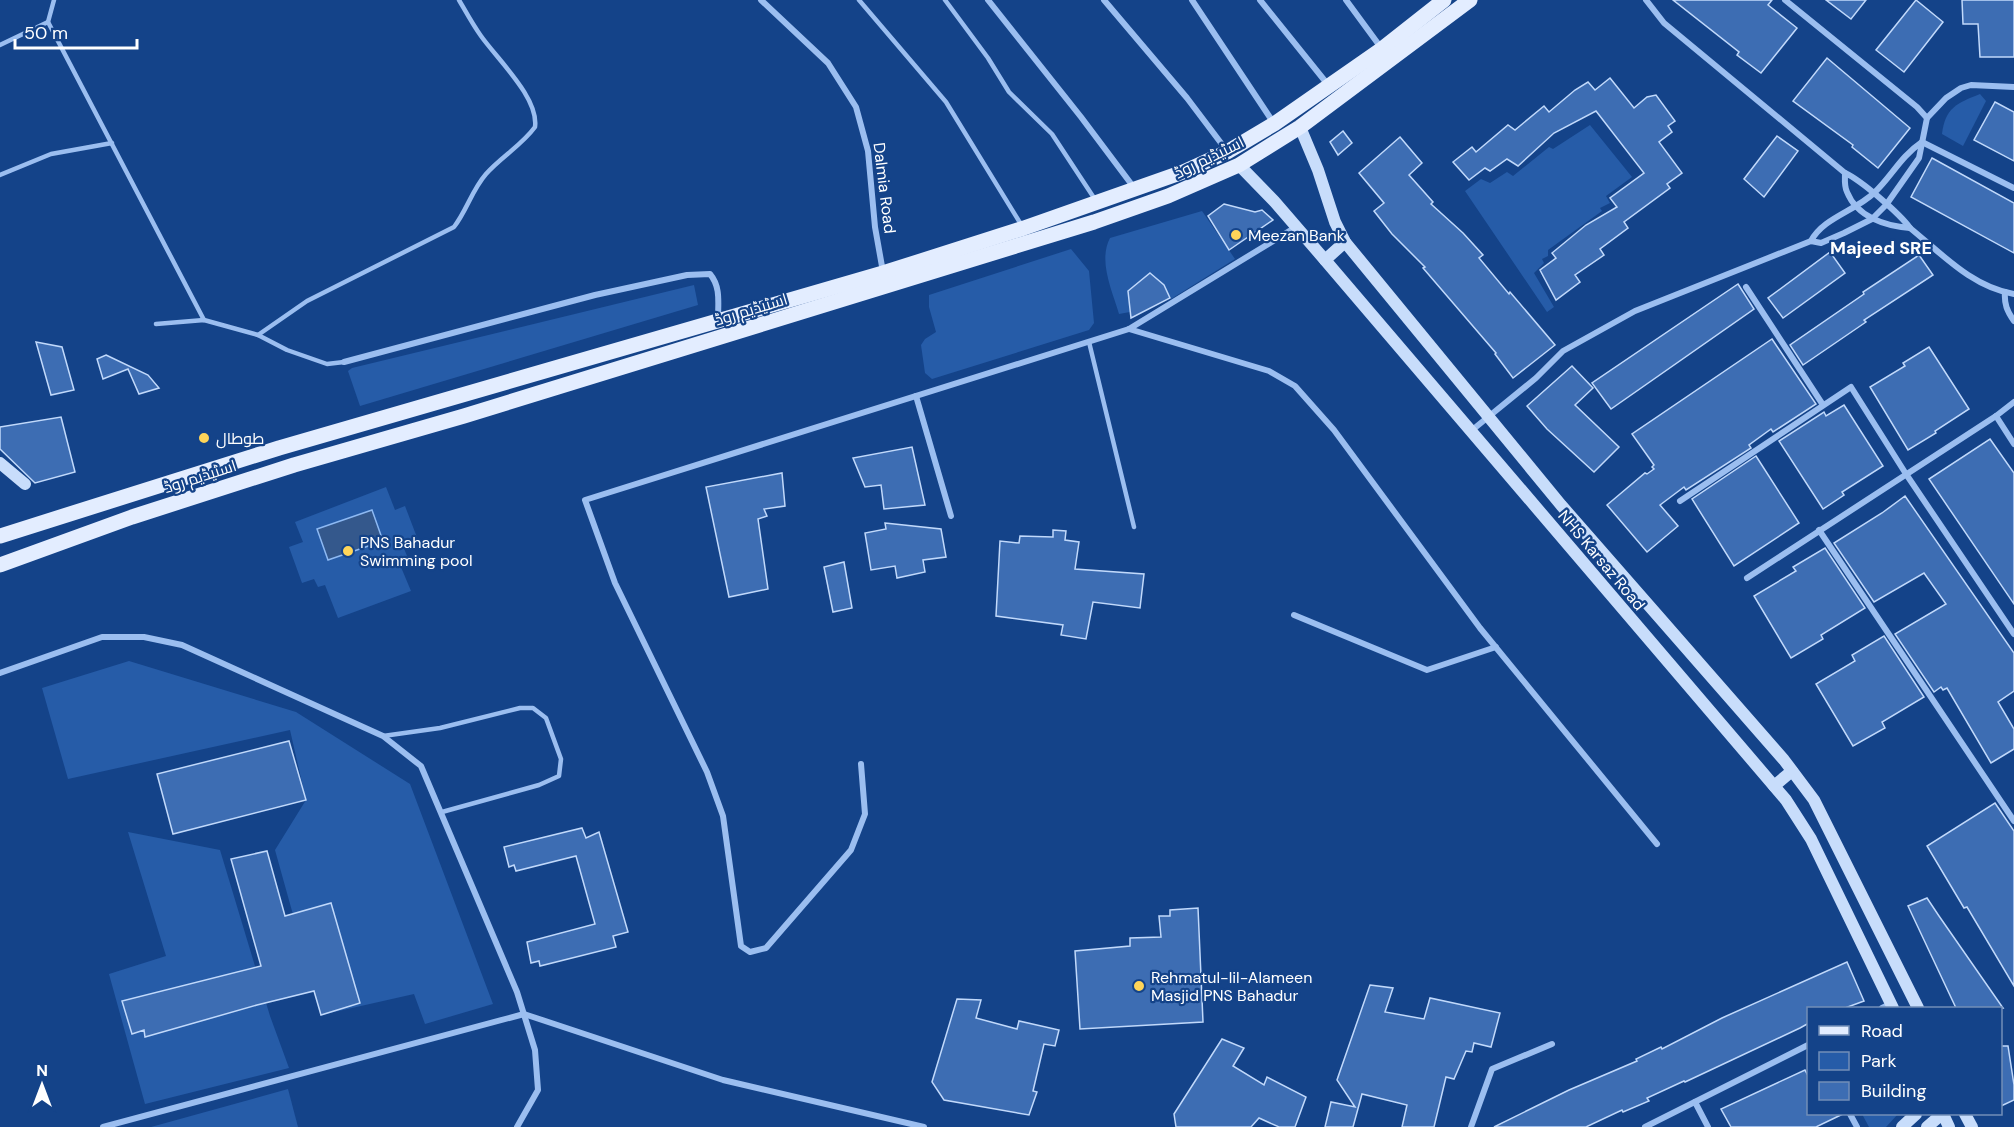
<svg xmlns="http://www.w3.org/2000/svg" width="2014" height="1127" font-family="'DM Sans',Cairo,sans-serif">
<rect width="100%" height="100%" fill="#144389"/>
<g fill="#265ca8">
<path d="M 1980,94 L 1986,101 L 1963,146 L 1942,134 C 1945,108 1957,103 1980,94 Z"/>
<polygon points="1590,125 1632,177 1606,196 1610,203 1600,208 1602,211 1548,250 1548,256 1542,259 1544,263 1534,273 1554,307 1547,312 1465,191 1481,179 1490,183 1507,172 1513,176 1549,147 1553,149"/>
<path d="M 1202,211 L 1235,259 L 1171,299 L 1164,285 L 1128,291 L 1130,312 L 1119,314 C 1112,290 1098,261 1110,238 Z"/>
<polygon points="1071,249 1089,271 1094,323 1089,330 932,379 925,373 921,345 925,339 936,332 929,307 929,295"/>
<polygon points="694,285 698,305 360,406 348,371 352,368"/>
<polygon points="386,487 395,510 405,506 418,540 403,546 407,556 398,560 411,591 338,618 325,585 318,587 314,579 302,583 289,547 303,542 295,522"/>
<polygon points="129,661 296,712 410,784 493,1004 425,1024 414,994 321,1015 275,850 306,800 290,730 68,779 42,688"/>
<polygon points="128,832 220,850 270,1016 289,1068 145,1104 109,974 166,956"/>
<polygon points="288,1089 298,1127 151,1127"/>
<polygon points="1862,1114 1898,1114 1886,1127 1869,1127"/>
</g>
<polygon fill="#34588c" stroke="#8db9f3" stroke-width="1.5" points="372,510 383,541 328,560 317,529"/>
<g fill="#3d6db3" stroke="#c1d9fb" stroke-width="1.5">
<polygon points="1673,0 1772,0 1768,5 1797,28 1761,73 1737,55 1739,52"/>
<polygon points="1826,0 1866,0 1851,19"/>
<polygon points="1916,0 1943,22 1904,72 1876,50"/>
<polygon points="1962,0 2014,0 2014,57 1980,57 1978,24 1963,24"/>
<polygon points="1827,58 1910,128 1878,168 1852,147 1853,145 1793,101"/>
<polygon points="1610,78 1634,108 1647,97 1656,95 1675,121 1668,126 1672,132 1659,142 1682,173 1667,184 1670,188 1624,222 1628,228 1600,249 1604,255 1575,275 1580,282 1556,300 1540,270 1556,258 1552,253 1586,225 1617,207 1610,198 1644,173 1596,111 1554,133 1518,166 1507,159 1490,171 1485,168 1469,180 1453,162 1472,147 1476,152 1508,125 1515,130 1544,106 1549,112 1575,90 1588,82 1595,90"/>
<polygon points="1995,102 2014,112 2014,161 1974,140"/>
<polygon points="1343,131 1352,143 1338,155 1330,142"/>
<polygon points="1777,136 1798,151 1764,197 1744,179"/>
<polygon points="1400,137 1422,163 1409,175 1433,202 1431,204 1463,233 1483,255 1479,258 1509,294 1510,292 1555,345 1513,378 1495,354 1496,353 1423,268 1425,267 1392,234 1374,211 1384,203 1359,173"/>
<polygon points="1932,158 2014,203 2014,253 1911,197"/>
<polygon points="1224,204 1255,212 1262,210 1273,220 1229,250 1208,216"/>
<polygon points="1830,252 1845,273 1783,318 1768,298"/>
<polygon points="1919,255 1933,275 1864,320 1866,322 1803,365 1790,345 1864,294 1863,292"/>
<polygon points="1150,273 1164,285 1170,298 1131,318 1128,291"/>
<polygon points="1738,284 1754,309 1611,409 1592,383"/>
<polygon points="1772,339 1816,404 1773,432 1771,429 1749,445 1751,448 1686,490 1684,487 1660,505 1678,526 1647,552 1607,505 1645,473 1647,474 1654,469 1652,467 1654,465 1632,434"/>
<polygon points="36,342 62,347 74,390 51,395"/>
<polygon points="1929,347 1969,409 1935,431 1936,433 1908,450 1870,387 1905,366 1903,363"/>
<polygon points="106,355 148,375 159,388 139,394 128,369 103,379 97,359"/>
<polygon points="1572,366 1593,388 1575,405 1619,447 1594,472 1547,429 1527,406"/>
<polygon points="1844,405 1883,466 1842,492 1844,495 1823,509 1779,441 1824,412 1826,416"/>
<polygon points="61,417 75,472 35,483 0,449 0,427"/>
<polygon points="1990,439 2014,473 2014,604 1929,479"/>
<polygon points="912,447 925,505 884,509 881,485 865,487 853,458"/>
<polygon points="1756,456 1799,523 1734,566 1692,499"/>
<polygon points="782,473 785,506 764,509 767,516 758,519 768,589 729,597 706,487"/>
<polygon points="1905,496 2014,653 2014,691 1998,702 2014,729 2014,749 1991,763 1947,688 1943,690 1941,687 1934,692 1895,634 1946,604 1924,573 1874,602 1834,543 1882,513"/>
<polygon points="885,523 941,529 946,557 923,560 925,572 897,578 895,566 871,570 865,533 886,529"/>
<polygon points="1053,530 1066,531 1065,540 1079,542 1075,569 1144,574 1140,608 1093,602 1086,639 1061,635 1063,625 996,616 1000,541 1019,543 1020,536 1053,537"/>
<polygon points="1825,548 1865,608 1821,635 1823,639 1791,658 1754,596 1796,571 1793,567"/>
<polygon points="844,562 852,608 833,612 824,567"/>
<polygon points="1884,636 1924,697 1882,722 1885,728 1853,746 1816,684 1855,661 1852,655"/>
<polygon points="289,741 306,800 173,834 157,774"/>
<polygon points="1995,803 2014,831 2014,986 1967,907 1964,908 1927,846"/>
<polygon points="582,828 586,838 599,832 628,932 613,936 616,947 540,966 539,961 531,963 527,942 595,924 576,856 516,871 514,865 509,867 504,847"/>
<polygon points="267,851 285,916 331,903 360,1003 321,1015 314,991 257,1005 145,1037 144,1030 132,1034 122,1001 261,966 231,859"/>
<polygon points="1927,898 1939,916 2003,1008 1956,1008 1908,906"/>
<polygon points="1198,908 1203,1022 1080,1029 1075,951 1130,946 1130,938 1161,937 1159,916 1170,916 1170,910"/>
<polygon points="1847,962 1864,1001 1845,1008 1809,1008 1809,1023 1800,1028 1685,1082 1684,1081 1647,1098 1649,1101 1623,1112 1622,1110 1586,1127 1494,1127 1569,1090 1637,1061 1636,1059 1661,1047 1662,1049 1722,1018"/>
<polygon points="1370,985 1393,988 1385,1012 1424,1019 1430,998 1500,1013 1491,1047 1474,1043 1472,1052 1466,1051 1454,1079 1446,1077 1434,1127 1402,1127 1407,1105 1362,1094 1353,1127 1325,1127 1331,1102 1355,1107 1337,1080"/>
<polygon points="957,999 981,1000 976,1018 1017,1029 1019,1021 1059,1030 1055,1046 1044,1044 1033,1091 1037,1092 1029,1115 944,1100 932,1082"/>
<polygon points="1222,1039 1244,1048 1233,1066 1264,1085 1267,1077 1306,1097 1295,1127 1279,1127 1259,1118 1251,1127 1176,1127 1174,1114"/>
<polygon points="2001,1046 2008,1046 2014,1085 2014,1100 2001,1106"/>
<polygon points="1805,1070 1809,1078 1809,1113 1845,1113 1816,1127 1731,1127 1721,1109"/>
</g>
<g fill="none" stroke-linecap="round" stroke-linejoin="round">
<g stroke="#9bbef0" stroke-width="4.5">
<polyline points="54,0 48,22 204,320"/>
<polyline points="859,0 946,102 1022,226"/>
<polyline points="945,0 988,58 1009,92 1052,134 1096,201"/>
<polyline points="0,45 48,22"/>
<polyline points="0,175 51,154 112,143"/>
<polyline points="156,324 204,320 258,335 287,350 327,364 344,362"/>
<path d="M 258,335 L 307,301 L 454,227 C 467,210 472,190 486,174 C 501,157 522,145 535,127 C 539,98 498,60 481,36 C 473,25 466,12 459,0"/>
<polyline points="1089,342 1134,527"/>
<polyline points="383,736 440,728 520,708 533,708 546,718 561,759 559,776 539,785 442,812"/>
</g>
<g stroke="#9bbef0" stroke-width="6">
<polyline points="761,0 828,63 856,107 868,151 875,227 883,272"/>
<polyline points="988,0 1081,117 1135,189"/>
<polyline points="1104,0 1187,98 1227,151"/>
<polyline points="1192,0 1273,122"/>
<polyline points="1260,0 1329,86"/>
<polyline points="1346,0 1382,49"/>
<path d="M 1646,0 L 1664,23 L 1845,173 C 1861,180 1900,214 1910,228 C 1942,254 1972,287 2014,294"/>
<polyline points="1785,0 1917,107 1927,118"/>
<polyline points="1922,142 2014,188"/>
<path d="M 1845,173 C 1845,178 1844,186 1847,192 C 1857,217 1885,226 1910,228"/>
<path d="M 1811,241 C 1823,218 1855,211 1874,193 C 1892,176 1900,157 1922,142"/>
<polyline points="1746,287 1823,405"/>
<path d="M 2005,292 C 2004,304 2007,311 2014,321"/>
<polyline points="1129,329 1269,371 1295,386 1334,430 1480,628 1657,844"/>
<path d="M 344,362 L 595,295 L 687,275 L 710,274 C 721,287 718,303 718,320"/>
<polyline points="916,396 951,516"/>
<polyline points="1996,416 2014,444"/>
<polyline points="1471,431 1536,378 1563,351 1635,311 1811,241 1821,243 1844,233 1872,219 1886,205 1919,158 1927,118 1946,98 1961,88 1971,85 2014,87"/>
<polyline points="1680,501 1851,387 1906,474 2014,634"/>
<polyline points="1819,530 2014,821"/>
<polyline points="1747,578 1996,416 2014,402"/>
<polyline points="1294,615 1427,670 1496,647"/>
<polyline points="0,673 102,637 144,637 182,645 383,736 421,766 517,992 535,1050 538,1090 517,1127"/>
<polyline points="861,764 865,814 851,850 766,948 750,952 741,946 723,816 707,772 615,583 585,500 1129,329 1296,227"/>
<polyline points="1882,1008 1890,1004"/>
<polyline points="1695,1102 1708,1127"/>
<polyline points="1850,1114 1857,1127"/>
<polyline points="103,1127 524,1014 723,1080 924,1127"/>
<polyline points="1471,1127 1492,1069 1552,1044"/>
<polyline points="1645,1127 1808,1045"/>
</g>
<g stroke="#c8ddfb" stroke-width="12">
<polyline points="1300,127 1318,170 1335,222 1345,242 1561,505 1784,760 1814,800 1918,1008"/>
<polyline points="1239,165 1274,201 1325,260 1786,800 1811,839 1893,1008"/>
<polyline points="1325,260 1345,242"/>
<polyline points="0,463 25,484"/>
<polyline points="1774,786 1792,771"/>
<polyline points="1943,1114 1949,1127"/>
<polyline points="1965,1114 1972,1127"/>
<polyline points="1902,1127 1916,1114"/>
<polyline points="1927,1127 1942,1114"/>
</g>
<g stroke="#e3edff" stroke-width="15">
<polyline points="0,536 279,448 883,273 1024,228 1183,172 1227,152 1274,124 1382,49 1444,0"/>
<polyline points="0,565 132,517 294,465 464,416 1094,222 1168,196 1239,165 1300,127 1470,0"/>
</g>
</g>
<g fill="#ffd559" stroke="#144389" stroke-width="2">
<circle cx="1236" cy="235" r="6"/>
<circle cx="204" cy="438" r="6"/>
<circle cx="348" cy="551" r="6"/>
<circle cx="1139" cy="986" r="6"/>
</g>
<g text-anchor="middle" stroke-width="4.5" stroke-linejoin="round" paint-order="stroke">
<g font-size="16" fill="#fff" stroke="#144389">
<text transform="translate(1209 157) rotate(-26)" y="6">اسٹیڈیم روڈ</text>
<text transform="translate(885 188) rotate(83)" y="6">Dalmia Road</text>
<text transform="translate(751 309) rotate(-17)" y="6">اسٹیڈیم روڈ</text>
<text transform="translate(200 476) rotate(-18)" y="6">اسٹیڈیم روڈ</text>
<text transform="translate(1602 560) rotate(50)" y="6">NHS Karsaz Road</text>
</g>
<g font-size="16" fill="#fff" stroke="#144389" text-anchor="start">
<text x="1248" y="241">Meezan Bank</text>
<text x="216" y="444">طوطال</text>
<text x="360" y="548">PNS Bahadur<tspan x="360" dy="18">Swimming pool</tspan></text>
<text x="1151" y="983">Rehmatul-lil-Alameen<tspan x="1151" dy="18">Masjid PNS Bahadur</tspan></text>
</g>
<g font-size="18" font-weight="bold" fill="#fff" stroke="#144389">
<text x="1881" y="254">Majeed SRE</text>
</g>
</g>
<rect x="1807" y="1007" width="195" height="108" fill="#144389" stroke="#728eb8" stroke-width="1.5"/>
<rect x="1819" y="1026" width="30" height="9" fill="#e3edff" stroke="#728eb8" stroke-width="1.5"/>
<text x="1861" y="1037" font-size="18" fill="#ffffff">Road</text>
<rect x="1819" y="1052" width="30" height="18" fill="#265ca8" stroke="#728eb8" stroke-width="1.5"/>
<text x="1861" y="1067" font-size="18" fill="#ffffff">Park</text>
<rect x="1819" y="1082" width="30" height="18" fill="#3d6db3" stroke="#728eb8" stroke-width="1.5"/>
<text x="1861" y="1097" font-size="18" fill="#ffffff">Building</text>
<g transform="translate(42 1085)" stroke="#144389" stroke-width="4.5" paint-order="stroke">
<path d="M0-4.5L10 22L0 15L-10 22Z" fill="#ffffff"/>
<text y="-9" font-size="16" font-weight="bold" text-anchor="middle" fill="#ffffff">N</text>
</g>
<path d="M15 39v9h122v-9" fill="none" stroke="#ffffff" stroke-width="3"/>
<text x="24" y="39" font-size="18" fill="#ffffff" stroke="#144389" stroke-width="4.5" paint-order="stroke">50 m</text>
</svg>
